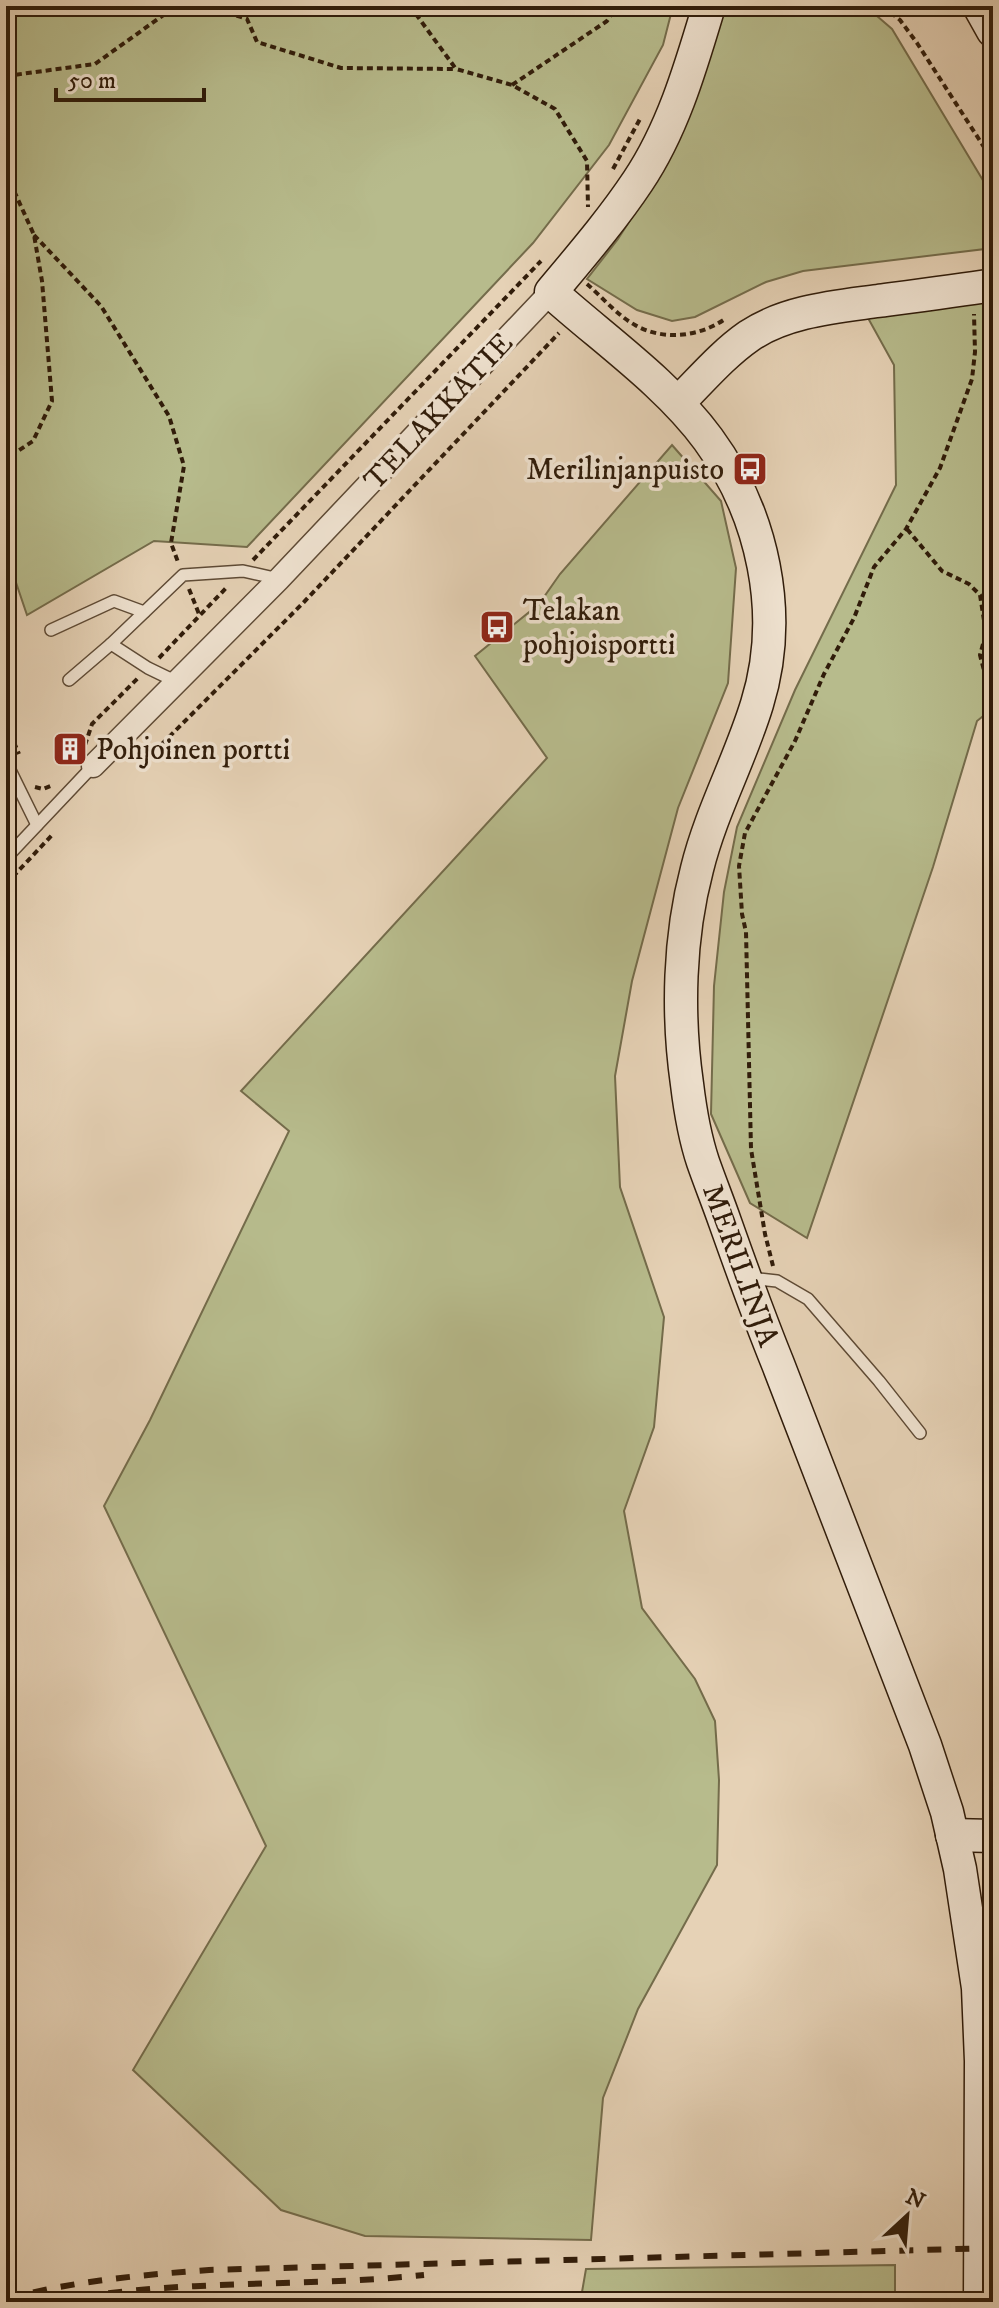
<svg xmlns="http://www.w3.org/2000/svg" width="999" height="2308" font-family="'IM FELL DW Pica',serif">
<rect width="100%" height="100%" fill="#e6d2b6"/>
<filter id="stains"><feTurbulence type="fractalNoise" baseFrequency=".0025" numOctaves="4"/><feColorMatrix values="0 0 0 0 .2 0 0 0 0 .09 0 0 0 0 .02 0 0 0 .5 -.17"/></filter>
<radialGradient id="worn" r=".72"><stop offset=".6" stop-color="#630" stop-opacity="0"/><stop offset="1" stop-color="#630" stop-opacity=".3"/></radialGradient>
<g fill="#b7bb8c" stroke="#746c4b" stroke-width="2">
<polygon points="6,6 673,6 663,45 609,145 533,243 247,547 154,541 27,615 6,553"/>
<polygon points="724,6 860,6 877,16 892,29 993,197 993,248 803,271 766,282 695,317 672,321 637,310 587,279 618,239 652,186"/>
<polygon points="993,296 993,708 977,721 933,867 807,1238 750,1203 711,1114 714,986 724,892 737,827 795,690 896,485 894,365 868,318"/>
<polygon points="672,445 721,501 736,568 728,683 678,808 632,981 615,1076 620,1187 664,1317 654,1427 624,1511 642,1608 695,1679 715,1721 719,1780 717,1865 638,2009 603,2098 591,2240 365,2236 281,2210 133,2070 266,1846 104,1506 150,1420 289,1131 241,1091 547,758 475,656 539,604 560,574"/>
<polygon points="895,2265 895,2302 574,2302 582,2292 586,2269"/>
</g>
<g fill="none" stroke-linecap="round" stroke-linejoin="round">
<g stroke="#5e4a35" stroke-width="14">
<g id="lane">
<polyline points="51,630 114,601 144,612"/>
<polyline points="69,680 111,644"/>
<polyline points="177,682 148,668 111,644 183,575 243,571 279,579"/>
<polyline points="6,762 37,825"/>
<polyline points="6,858 93,766"/>
<polyline points="749,1278 777,1281 808,1299 879,1381 920,1433"/>
</g>
</g>
<g stroke="#5e4a35" stroke-width="25">
<polyline id="street" points="93,766 279,579 551,292"/>
</g>
<g stroke="#301c0a" stroke-width="35">
<g id="secondary">
<path d="M 709,6 C 691,66 673,129 638,181 C 612,220 581,256 551,292 C 602,338 667,383 708,439 C 763,514 785,614 757,704 C 740,760 711,812 697,869 C 679,937 677,1014 687,1084 C 690,1109 695,1138 703,1162 C 710,1182 718,1202 725,1222 C 742,1270 759,1317 778,1364 C 827,1491 876,1618 925,1745 L 947,1812 L 960,1869 L 978,1988 L 981,2061 L 980,2302"/>
<polyline points="979,6 993,31"/>
<path d="M 678,403 C 701,380 723,354 749,336 C 786,311 835,307 878,301 C 916,296 955,291 993,285"/>
<polyline points="952,1835 993,1836"/>
</g>
</g>
<g stroke="#301c0a" stroke-width="4" stroke-dasharray="6 4" stroke-linecap="butt">
<polyline points="208,6 247,19 257,42 341,68 456,69"/>
<polyline points="410,6 456,69 512,85 555,109 587,161 588,207"/>
<polyline points="883,6 900,20 917,43 993,161"/>
<polyline points="6,76 95,64 176,6"/>
<polyline points="512,85 607,21 617,6"/>
<polyline points="613,169 641,117"/>
<polyline points="6,173 34,235 42,281 52,401 33,441 6,459"/>
<polyline points="34,235 101,306 169,416 184,466 171,543 178,562"/>
<path d="M 587,284 C 602,297 618,316 635,325 C 663,341 699,337 725,319"/>
<polyline points="907,529 942,571 969,584 980,595 986,633 980,655 987,682 989,702"/>
<polyline points="253,560 541,261"/>
<polyline points="189,589 199,614"/>
<polyline points="159,658 228,586"/>
<polyline points="6,724 19,754"/>
<polyline points="162,744 304,602 559,333"/>
<polyline points="85,745 92,724 138,678"/>
<polyline points="35,787 43,789 53,785"/>
<polyline points="6,884 53,834"/>
<polyline points="773,1266 765,1234 751,1149 746,932 742,914 739,866 745,833 795,741 824,674 854,618 874,567 906,529 940,468 972,379 975,352 974,314"/>
</g>
<use href="#lane" stroke="#efe2d0" stroke-width="11"/>
<use href="#street" stroke="#efe2d0" stroke-width="22"/>
<use href="#secondary" stroke="#efe2d0" stroke-width="32"/>
<g stroke="#301c0a" stroke-width="6" stroke-dasharray="14 14" stroke-linecap="butt">
<path d="M 6,2299 C 73,2281 140,2275 209,2270 L 993,2248"/>
<path d="M 53,2302 C 176,2278 300,2288 424,2275"/>
</g>
</g>
<defs>
<g id="bus-square" transform="scale(1.8)"><rect x="-9" y="-9" width="18" height="18" rx="4" fill="#8f2418" stroke="#efe2d0"/><path d="M-5-6H5V4H4V6H2V4H-2V6H-4V4H-5ZM-3.5-4V0h7V-4ZM-3.5 1.2v1.5H-2V1.2ZM2 1.2v1.5H3.5V1.2Z" fill="#fff"/></g>
<g id="building-square" transform="scale(1.8)"><rect x="-9" y="-9" width="18" height="18" rx="4" fill="#8f2418" stroke="#efe2d0"/><path d="M-4-6H4V6H1V3H-1V6H-4ZM-2.5-4.3h1.7v1.8h-1.7ZM.8-4.3h1.7v1.8H.8ZM-2.5-1h1.7V.8h-1.7ZM.8-1h1.7V.8H.8Z" fill="#fff"/></g>
</defs>
<g fill-rule="evenodd">
<use href="#bus-square" x="750" y="469"/>
<use href="#bus-square" x="497" y="627"/>
<use href="#building-square" x="70" y="749"/>
</g>
<g text-anchor="middle" stroke-width="7" stroke-linejoin="round" paint-order="stroke">
<g font-size="30" fill="#301c0a" stroke="#efe2d0">
<text transform="translate(438 411) rotate(-47)" y="10">TELAKKATIE</text>
<text transform="translate(741 1265) rotate(70)" y="10">MERILINJA</text>
</g>
<g font-size="30" fill="#301c0a" stroke="#efe2d0" text-anchor="start">
<text x="724" y="479" text-anchor="end">Merilinjanpuisto</text>
<text x="523" y="620">Telakan<tspan x="523" dy="34">pohjoisportti</tspan></text>
<text x="96" y="759">Pohjoinen portti</text>
</g>
</g>
<rect width="999" height="2308" fill="none" stroke="#e6d2b6" stroke-width="32"/>
<rect x="8" y="8" width="983" height="2292" fill="none" stroke="#301c0a" stroke-width="4"/>
<rect x="16" y="16" width="967" height="2276" fill="none" stroke="#301c0a" stroke-width="2"/>
<g transform="translate(907 2216) rotate(26)" stroke="#efe2d0" stroke-width="6" paint-order="stroke">
<path d="M0-6L14 30L0 20L-14 30Z" fill="#301c0a"/>
<text y="-12" font-size="22" font-weight="bold" text-anchor="middle" fill="#301c0a">N</text>
</g>
<path d="M56 88v12h148v-12" fill="none" stroke="#301c0a" stroke-width="4"/>
<text x="68" y="88" font-size="24" fill="#301c0a" stroke="#efe2d0" stroke-width="6" paint-order="stroke">50 m</text>
<rect width="100%" height="100%" filter="url(#stains)"/>
<rect width="100%" height="100%" fill="url(#worn)"/>
</svg>
